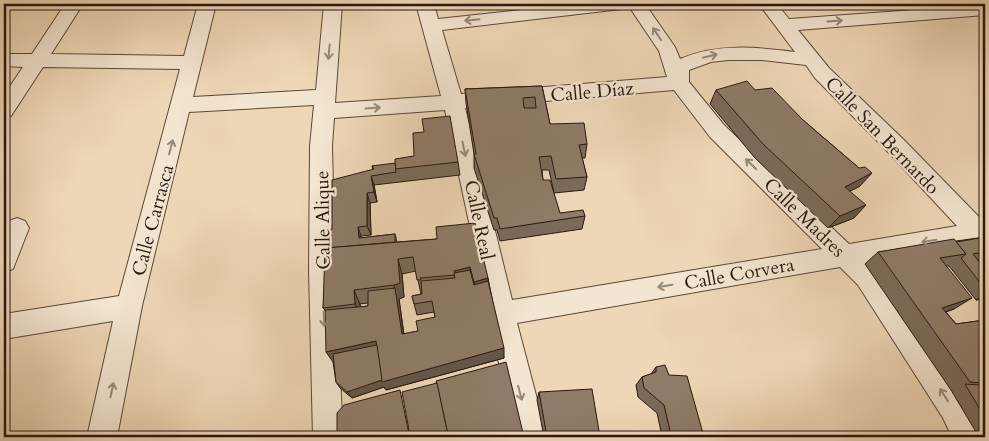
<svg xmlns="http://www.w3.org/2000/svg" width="989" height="441" font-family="Cardo,serif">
<rect width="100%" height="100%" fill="#eed7b6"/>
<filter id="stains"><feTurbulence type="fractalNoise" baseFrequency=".004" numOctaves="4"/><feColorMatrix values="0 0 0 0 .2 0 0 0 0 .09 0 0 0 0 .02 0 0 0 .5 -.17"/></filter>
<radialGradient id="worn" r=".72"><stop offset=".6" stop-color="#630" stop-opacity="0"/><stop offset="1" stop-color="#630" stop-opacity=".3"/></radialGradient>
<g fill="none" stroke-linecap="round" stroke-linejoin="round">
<g stroke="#5a473a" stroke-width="2">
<g id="street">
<path d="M 65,4 L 83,4 L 51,54 L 184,56 L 198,4 L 216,4 L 193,97 L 316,90 L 324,4 L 342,4 L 335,103 L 441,96 L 416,4 L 434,4 L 438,19 L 578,4 L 645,4 L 675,47 L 680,59 C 717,43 756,47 795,52 L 759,4 L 777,4 L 789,19 L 985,5 L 985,15 L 798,30 L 829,68 L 904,140 L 981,219 L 985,218 L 985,250 L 976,247 L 973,244 L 869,262 L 876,269 L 963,398 L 983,437 L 952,437 L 943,418 L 858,285 L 840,267 L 517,323 L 547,437 L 517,437 L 487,314 L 488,311 L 445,110 L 334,118 L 332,146 L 335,272 L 343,437 L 313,437 L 309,272 L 310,146 L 314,105 L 189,112 L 142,306 L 117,437 L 87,437 L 113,321 L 4,339 L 4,314 L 119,296 L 180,69 L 43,67 L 11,116 L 4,118 L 4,95 L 23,67 L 4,66 L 4,54 L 32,54 ZM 630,8 L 659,51 L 667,77 L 461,94 L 442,30 ZM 728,60 L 761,60 L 806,65 L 815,78 L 888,152 L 957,226 L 849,244 L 724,125 L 689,82 L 689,70 L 711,62 ZM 674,90 L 710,137 L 822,249 L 512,300 L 465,108 Z"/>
<polygon points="17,218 25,221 29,228 13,269 4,272 4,231 9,221"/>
</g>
</g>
<use href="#street" fill="#f4e5d0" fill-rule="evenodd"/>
</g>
<g fill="#7b6a59" stroke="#281711" fill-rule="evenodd">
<polygon points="542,86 550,124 587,144 585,158 582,158 587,177 584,190 554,193 549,170 542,170 543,180 560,213 585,216 582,229 500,241 497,230 494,230 474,168 474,154 466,103 465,89"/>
<polygon points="716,90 755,90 803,120 859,168 860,186 850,191 854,218 828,228 755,158 710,104"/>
<path d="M 458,162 L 460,175 L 374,185 L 377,202 L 370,203 L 371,235 L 361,236 L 361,238 L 395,234 L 397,242 L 437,239 L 488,278 L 504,358 L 386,390 L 384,387 L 352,398 L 340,388 L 336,382 L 333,362 L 325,310 L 323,308 L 332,229 L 373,170 L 372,166 ZM 416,271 L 421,294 L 412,296 L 417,315 L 434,312 L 435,317 L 418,331 L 404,334 L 399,299 L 404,297 L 402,274 ZM 368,303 L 368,306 L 360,307 L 360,304 Z"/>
<polygon points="985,237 985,298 976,300 949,266 946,266 954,309 946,312 956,324 985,320 985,437 979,437 951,390 865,264 878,252"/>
<polygon points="656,367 669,375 704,437 662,436 657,413 638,397 636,385 642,377 651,374"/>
<polygon points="539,392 600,437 544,437 537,400"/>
</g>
<g fill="#645648" stroke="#281711">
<polygon points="872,173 860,186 834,200 845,187"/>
<polygon points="371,176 374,185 377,202 374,192"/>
<polygon points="367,193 370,203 371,235 367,226"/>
<polygon points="866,205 854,218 828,228 840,216"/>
<polygon points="358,227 361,236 362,247 359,238"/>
<polygon points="398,259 402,274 404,297 399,299 405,344 402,334 394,285"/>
<polygon points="470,267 471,282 456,285 454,271"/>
<polygon points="488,278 488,292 475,296 474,282"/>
<polygon points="354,290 360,304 361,317 355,304"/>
<polygon points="985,295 985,298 976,300"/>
<polygon points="972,298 954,309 926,318 942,308"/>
<polygon points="376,341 504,348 504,358 386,390 384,387 352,398 347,392 379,352 333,362 326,352"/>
</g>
<g fill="#8f7b67" stroke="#281711" fill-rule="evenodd">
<polygon points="747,81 755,90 772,88 803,120 859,168 865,167 872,173 845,187 866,205 840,216 763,144 716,90"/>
<path d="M 542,86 L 550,124 L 584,123 L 587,144 L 579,145 L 587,177 L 556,179 L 551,156 L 539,157 L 543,180 L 550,180 L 560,213 L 583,210 L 585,216 L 500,229 L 497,218 L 494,218 L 474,154 L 476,154 L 465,89 ZM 535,97 L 536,108 L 524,108 L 523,98 Z"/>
<polygon points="450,116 458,162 395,169 395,159 414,156 413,133 424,132 422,119"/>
<polygon points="395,163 396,172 371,176 374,192 367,193 367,226 358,227 359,238 395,234 395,242 328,248 328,230 332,229 332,180 374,169 372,166"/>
<polygon points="475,223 488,278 474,282 470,267 454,271 455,275 420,278 421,280 417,280 413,257 398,259 400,283 394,285 354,290 355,304 323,308 325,248 437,239 436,227"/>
<polygon points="985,237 985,262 978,253 973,254 985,269 985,272 981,273 985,279 985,289 961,258 966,254 956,242"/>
<polygon points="954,239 966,254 940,258 972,298 942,308 956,324 985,320 985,379 983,379 985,383 970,382 878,252"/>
<polygon points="470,270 474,285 488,281 504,348 382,382 376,341 326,352 325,310 368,306 368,291 395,288 402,334 418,331 416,321 435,317 432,301 414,304 412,296 422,294 421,281 455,278 454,273"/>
<polygon points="377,345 382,380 347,392 336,382 333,354"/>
<polygon points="506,362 524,437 435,437 448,435 436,381"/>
<polygon points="665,365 669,375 687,376 704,437 640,437 671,435 664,405 644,388 642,377 656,372 656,367"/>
<polygon points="985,382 985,418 965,384 979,385 985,383"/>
<polygon points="437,383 448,435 435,437 408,437 410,436 402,392"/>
<polygon points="592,389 600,437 547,437 539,392"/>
<polygon points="400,390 409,434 404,437 337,437 337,413 344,405"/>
</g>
<defs><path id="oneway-shaft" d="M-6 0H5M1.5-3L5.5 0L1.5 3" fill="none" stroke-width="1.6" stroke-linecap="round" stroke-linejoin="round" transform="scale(1.25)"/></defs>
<g stroke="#98887a">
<use href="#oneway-shaft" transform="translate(472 20) rotate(174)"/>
<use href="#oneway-shaft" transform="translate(835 21) rotate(-4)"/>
<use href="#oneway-shaft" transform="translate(657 34) rotate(-124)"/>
<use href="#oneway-shaft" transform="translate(329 52) rotate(95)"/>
<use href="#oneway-shaft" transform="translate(710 56) rotate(-13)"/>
<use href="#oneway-shaft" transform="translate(373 108) rotate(-4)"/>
<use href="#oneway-shaft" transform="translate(171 147) rotate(-75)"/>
<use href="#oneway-shaft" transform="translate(464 149) rotate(78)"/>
<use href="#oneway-shaft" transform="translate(751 164) rotate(-136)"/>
<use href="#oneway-shaft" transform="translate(929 241) rotate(171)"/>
<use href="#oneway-shaft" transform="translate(665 286) rotate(170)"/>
<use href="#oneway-shaft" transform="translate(324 319) rotate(88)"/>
<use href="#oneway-shaft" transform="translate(112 390) rotate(-78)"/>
<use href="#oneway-shaft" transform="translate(520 393) rotate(75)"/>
<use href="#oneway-shaft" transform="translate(944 395) rotate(-123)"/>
</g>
<g text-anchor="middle" stroke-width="4.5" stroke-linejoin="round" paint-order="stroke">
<g font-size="19" fill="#281711" stroke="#f4e5d0">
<text transform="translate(592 91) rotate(-5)" y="7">Calle Díaz</text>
<text transform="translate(883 135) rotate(46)" y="7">Calle San Bernardo</text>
<text transform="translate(805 217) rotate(44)" y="7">Calle Madres</text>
<text transform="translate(152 220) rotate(-75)" y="7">Calle Carrasca</text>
<text transform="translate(322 220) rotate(-91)" y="7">Calle Alique</text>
<text transform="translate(480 220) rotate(78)" y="7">Calle Real</text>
<text transform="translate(739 273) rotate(-10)" y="7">Calle Corvera</text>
</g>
</g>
<rect width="989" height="441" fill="none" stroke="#eed7b6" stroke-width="20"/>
<rect x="5" y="5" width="979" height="431" fill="none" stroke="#281711" stroke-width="2.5"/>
<rect x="10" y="10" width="969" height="421" fill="none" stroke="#281711"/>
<rect width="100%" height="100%" filter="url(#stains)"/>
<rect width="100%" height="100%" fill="url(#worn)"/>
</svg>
